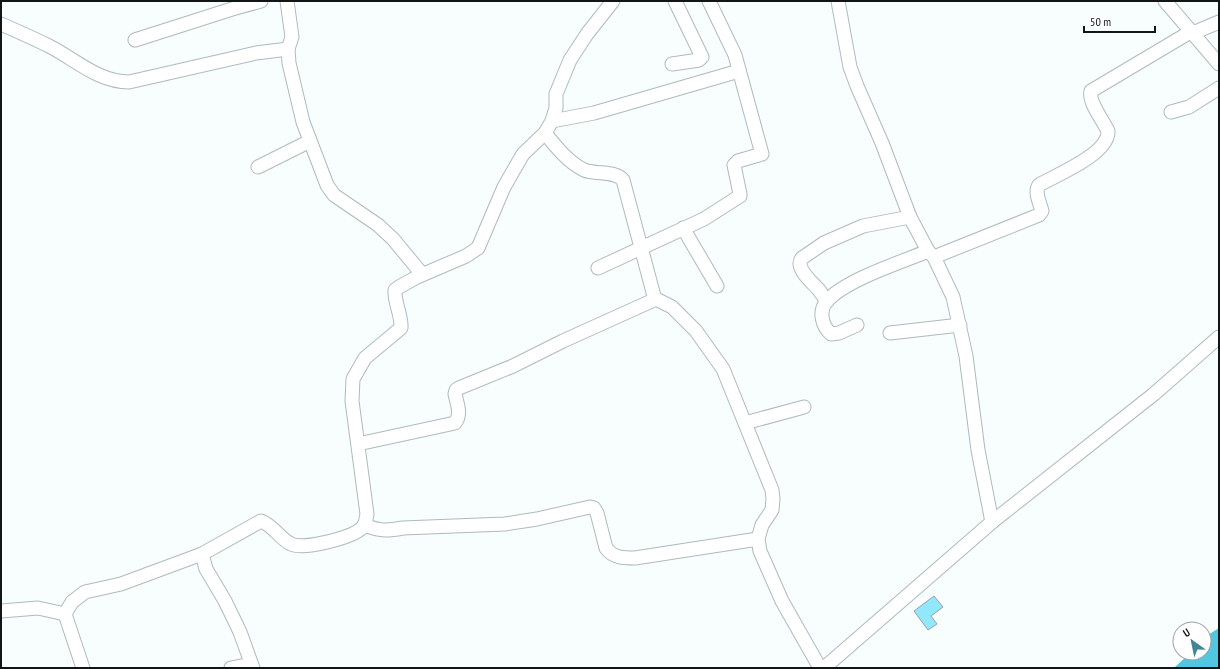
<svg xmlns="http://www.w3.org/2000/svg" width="1220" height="669" font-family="'PT Sans Narrow',sans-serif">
<rect width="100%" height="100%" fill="#f8fdfe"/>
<polygon fill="#51c8e2" points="1219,628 1219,668 1174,668 1190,653 1204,653 1204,639 1211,633"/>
<polygon fill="#91e8fd" stroke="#95a1a4" points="934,596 943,607 931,616 937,624 928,630 914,611"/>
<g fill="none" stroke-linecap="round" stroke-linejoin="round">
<g stroke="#afbabe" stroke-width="15">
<g id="minor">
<polyline points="287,1 292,37 288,49 289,63 303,122 327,185 334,195 378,225 393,239 422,274"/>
<polyline points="838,1 850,67 857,86 882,143 910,217 928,251 934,257 953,297 966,356 978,450 992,522"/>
<polyline points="1165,1 1219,64"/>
<path d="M 1,24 C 17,31 33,38 49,46 C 75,59 98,82 129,82 L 256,53 L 288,49"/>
<polyline points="1193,33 1219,22"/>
<polyline points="135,40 232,9 261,1"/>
<polyline points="672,64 699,60 702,57 675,1"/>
<polyline points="1171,112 1189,107 1219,88"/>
<polyline points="552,121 594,113 739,71"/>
<path d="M 545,133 C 556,147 568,162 584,170 C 596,175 614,170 623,180 L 654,296 L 656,299 L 672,307 L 696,331 L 723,369 L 772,490 L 773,499 L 772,510 L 762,525 L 758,539 L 760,551 L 782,601 L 820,668"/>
<polyline points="258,167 310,141"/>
<polyline points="683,228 717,286"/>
<path d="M 934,257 L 1039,215 L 1042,211 C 1040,203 1034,192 1039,185 C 1056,175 1109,154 1108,131 C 1103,120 1088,102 1091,91 L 1192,31"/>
<polyline points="598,268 704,219 740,196 740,194 734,165 738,161 762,154 735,55 709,1"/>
<path d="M 827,301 C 824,298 822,294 819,290 C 813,283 794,268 802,258 L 824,243 L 863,226 L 910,217"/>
<path d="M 857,325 L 839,333 L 831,334 C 822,326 818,311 827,301 C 845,280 902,262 928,251"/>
<polyline points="890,333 960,325"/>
<polyline points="745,423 804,407"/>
<path d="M 358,444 L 455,423 C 462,414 457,404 455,394 L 456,390 L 459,388 L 513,366 L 563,341 L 656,299"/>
<path d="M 364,525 C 380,531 386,531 403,528 L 505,524 L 537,519 L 590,507 L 594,508 L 597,513 L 606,548 C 613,558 624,558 635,558 L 758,539"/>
<polyline points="1,611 38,608 65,614 72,602 85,592 121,584 202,554"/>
<polyline points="65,614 83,668"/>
<polyline points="231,668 251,664"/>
<path d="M 253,668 L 240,632 L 225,601 L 206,569 L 202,554 L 261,521 C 274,526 279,538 291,544 C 304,550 351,538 362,528 C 366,524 366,519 367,514 L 352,401 L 353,379 L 365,358 L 401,328 C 402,315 394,303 395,290 L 399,287 L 417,277 L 466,256 L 478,248 L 504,187 L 523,154 L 545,133 L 552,121 L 556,108 L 556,94 L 570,60 L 587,34 L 613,1"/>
<polyline points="824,668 992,522 1154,394 1219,337"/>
</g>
</g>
<use href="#minor" stroke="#fff" stroke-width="13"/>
</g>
<rect width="1220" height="669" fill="none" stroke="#111516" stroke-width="4"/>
<g transform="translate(1192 641) rotate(327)"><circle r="19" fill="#ffffff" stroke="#a0a1a2"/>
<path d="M0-3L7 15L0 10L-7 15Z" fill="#428695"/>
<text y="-6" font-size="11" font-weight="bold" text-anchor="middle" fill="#111516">U</text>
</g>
<path d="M1084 26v6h71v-6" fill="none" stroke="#111516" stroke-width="2"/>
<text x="1090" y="26" font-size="12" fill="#111516" stroke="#ffffff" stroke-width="3" paint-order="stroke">50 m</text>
</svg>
